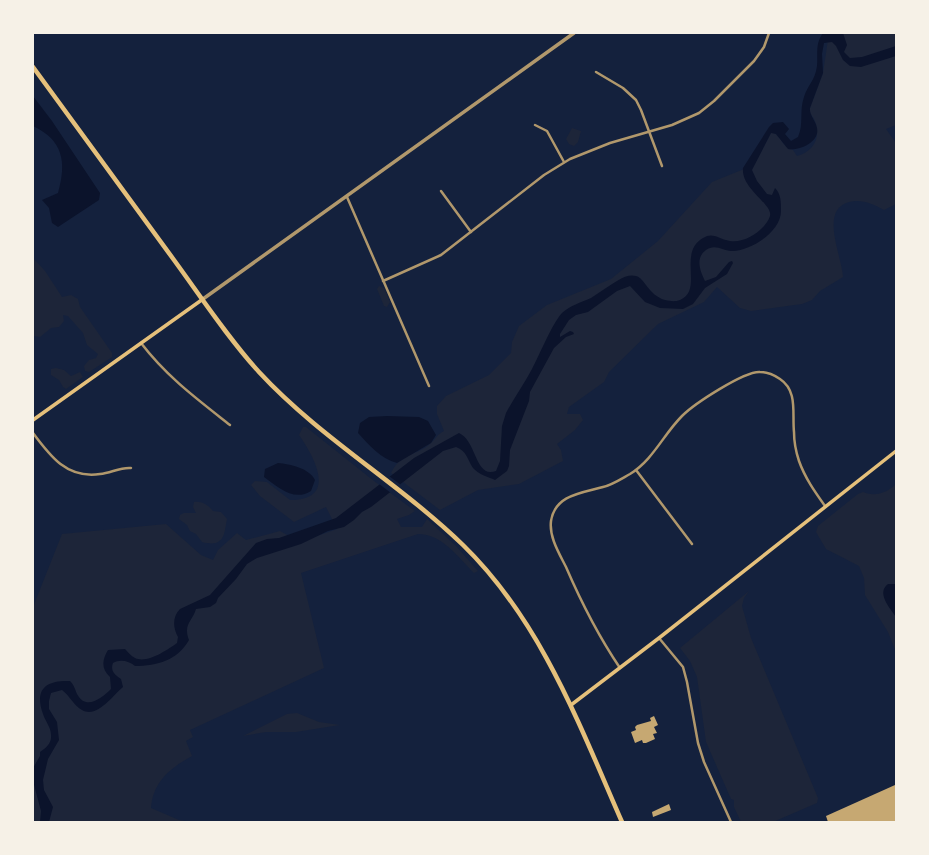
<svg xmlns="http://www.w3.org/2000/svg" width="929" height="855" font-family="'Times New Roman',serif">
<rect width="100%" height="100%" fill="#14213d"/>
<g fill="#1d2539">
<path d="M 829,33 L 896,33 L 896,125 L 886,129 L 896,143 L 896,204 L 884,210 C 873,204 862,199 849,202 C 819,210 842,256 843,277 L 820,291 L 812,300 L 802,304 L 751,311 L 740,308 L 717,287 L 704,302 L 658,324 L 609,372 L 604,382 L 569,407 L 567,414 L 580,414 L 583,420 L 575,430 L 557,444 L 561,450 L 563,461 L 519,484 L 478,490 L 440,510 L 391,473 C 402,451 416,457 431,443 C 437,438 435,436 444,431 L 437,414 L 437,406 L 446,396 L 489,375 L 511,353 L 512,342 L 519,326 L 547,305 L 611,279 L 658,241 L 712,182 L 754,165 L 771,133 L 774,133 C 782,138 783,148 793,150 L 797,156 C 814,151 822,137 814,119 C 812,115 809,113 810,108 L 823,73 Z"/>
<polygon points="572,128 581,131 578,142 574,146 569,144 566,139"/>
<polygon points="33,258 45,271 62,297 71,295 78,299 80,307 112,353 112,357 89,372 85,371 84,366 89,360 96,358 98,354 87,345 83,333 68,316 63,315 64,321 59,327 51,328 40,337 33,336"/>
<polygon points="379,286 384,288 390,302 387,307 384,306 377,289"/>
<polygon points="56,368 64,370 71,376 80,372 83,377 66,389 63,387 59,380 51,375 51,369"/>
<path d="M 303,427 L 306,427 L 374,481 L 415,511 L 409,515 L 397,519 L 401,527 L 422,527 L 427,519 L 456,546 L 478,571 L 474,573 C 458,557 442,534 418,534 L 301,573 L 324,668 L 190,730 L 193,737 L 186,741 L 192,756 C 170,768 153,782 151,808 L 179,820 L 192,822 L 33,822 L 33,607 L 62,534 L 166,524 L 201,555 L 213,560 L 218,550 L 237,533 L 246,540 L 280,531 L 300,542 L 337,529 L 326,507 L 294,522 L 260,496 L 251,485 L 255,481 L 267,482 L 290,500 C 338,500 315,458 299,435 Z"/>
<path d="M 896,484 L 896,586 L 894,584 L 885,600 L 896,617 L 896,652 L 888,632 L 865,595 L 864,578 L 859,566 L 826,549 L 816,532 L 818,526 L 858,494 L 863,492 C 875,497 887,493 896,484 Z"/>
<path d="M 194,502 C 202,501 208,505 213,511 L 221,512 L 227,519 C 224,534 225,548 202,542 L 196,534 L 190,531 L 187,525 L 179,519 L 180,515 L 184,513 L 196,513 L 193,507 Z"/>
<polygon points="749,591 744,598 742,606 751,638 818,798 817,803 773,822 741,822 734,807 734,800 731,799 706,742 697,677 690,661 680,648"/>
<polygon points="297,713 319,722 340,725 296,732 266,732 243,736 287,714"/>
</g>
<g fill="#0b132b">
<path d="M 823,33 L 843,33 L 847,45 L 844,52 L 850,58 L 862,57 L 896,46 L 896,56 L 861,67 L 850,66 L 843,60 L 836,46 L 832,42 L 824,43 L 822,54 L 823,73 L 810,108 C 809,115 816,121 817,128 C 820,142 799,151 788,149 L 776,134 L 771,133 L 752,170 L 757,181 L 767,194 L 772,195 L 775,188 C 781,194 781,202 781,210 C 782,231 752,250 733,251 C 723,251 715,243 706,250 C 695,258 700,271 705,281 L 716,277 L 729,262 L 732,261 L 733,263 L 727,274 L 705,288 L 693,304 L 683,309 L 660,308 L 645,302 L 630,286 L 617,291 L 588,312 L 576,315 L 569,320 L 560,334 L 560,337 L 570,331 L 573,332 L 574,334 L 566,337 L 554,348 L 530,392 L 529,401 L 510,450 L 509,466 L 507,471 L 495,480 C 488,477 478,474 473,468 C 467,459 467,451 456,447 L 443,451 L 371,507 L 362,512 L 354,520 L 344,527 L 328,531 L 301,544 L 257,558 L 247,564 L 236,579 L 218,598 L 216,603 L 210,607 L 196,609 C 192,622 183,624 189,640 C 178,660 157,666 135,666 C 129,661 120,659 113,663 C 110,671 115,675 121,679 L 123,687 C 113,695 97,719 82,710 C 74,706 70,696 62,690 L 51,693 L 49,701 L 49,709 L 57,722 L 59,740 L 48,759 L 43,780 L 44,790 L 53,807 L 49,822 L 40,822 L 41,811 L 33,781 L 33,768 L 40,756 L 40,752 C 46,748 52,743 51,735 C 51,727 45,721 43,714 C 34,689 46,680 70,681 C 74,685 75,689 77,694 C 86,711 102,698 111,689 L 110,677 C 101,669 102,660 108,650 L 125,649 C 128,652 131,656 135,658 C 147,664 167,650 177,643 L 178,637 C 173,628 172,617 180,609 L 210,595 L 256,543 L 267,539 L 279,538 L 336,518 L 414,458 L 459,433 C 477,441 475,479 496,471 L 500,461 L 502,426 L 506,413 C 514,398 524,384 532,369 C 539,356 553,322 562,313 C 571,305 580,303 591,298 C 596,295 601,291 606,288 C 614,283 626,273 636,276 C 645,278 648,295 665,300 C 671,301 674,302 680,300 C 704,290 677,253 703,238 C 712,232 718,238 726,240 C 742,246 765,231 770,216 C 773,204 741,189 743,168 L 769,127 L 773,123 L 783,122 L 789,129 L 785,134 L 791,141 L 798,137 C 804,124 799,111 804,97 C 807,86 815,81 817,66 C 818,53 815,44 823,33 Z"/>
<path d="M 33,96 L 52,121 L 100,193 L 99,200 L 58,227 L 52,223 L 49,208 L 42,200 L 58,193 C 67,162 63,140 33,126 Z"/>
<path d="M 387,416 L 419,417 L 428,421 L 436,435 L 431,443 L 397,463 C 381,459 369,445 358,433 L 360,423 L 369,417 Z"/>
<path d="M 278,463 C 290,464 309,468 315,480 L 311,491 C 294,502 278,487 264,477 L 265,469 Z"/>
<path d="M 888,584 L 895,584 L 896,586 L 896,617 C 890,608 876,593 888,584 Z"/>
</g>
<polygon fill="#14213d" points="389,476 401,485 391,493 379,484"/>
<g fill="#c6a872">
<polygon points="654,716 658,725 654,727 657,733 653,734 655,739 646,743 643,743 642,740 635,743 631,732 636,730 635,727 637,725 651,721 650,718"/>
<polygon points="895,785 896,822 828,822 826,816"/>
<polygon points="669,804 671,810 653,817 652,812"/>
</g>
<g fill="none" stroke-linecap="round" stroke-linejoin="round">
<g stroke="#b1986c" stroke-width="2.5">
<polyline points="596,72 623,88 636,100 641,110 662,166"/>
<polyline points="535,125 547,131 564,162"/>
<polyline points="441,191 471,232"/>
<polyline points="347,197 429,386"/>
<polyline points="383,281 441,255 544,175 570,159 610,143 672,125 699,113 714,101 754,61 764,47 769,33"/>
<path d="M 141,343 C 167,377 197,399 230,425"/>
<path d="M 33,433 C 50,456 67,479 100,474 C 111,473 120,467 131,468"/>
<polyline points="636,470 692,544"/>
<polyline points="659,638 683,667 687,682 698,743 704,762 731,822"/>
<path d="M 620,668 C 597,634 582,604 566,567 C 559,553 549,537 551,521 C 555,495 581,493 603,487 C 612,485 621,479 630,474 C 653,460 663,435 682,416 C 694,404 744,371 760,372 C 767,372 774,375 780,379 C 798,391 792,413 794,432 C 794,442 796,452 799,461 C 805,478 815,492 825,506"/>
</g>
<polyline stroke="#b1986c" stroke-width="3.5" points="203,299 574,33"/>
<g stroke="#e5c07b" stroke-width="3.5">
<polyline points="33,420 203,299"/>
<polyline points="571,705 659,638 896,451"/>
</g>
<path stroke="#e5c07b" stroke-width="4.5" d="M 33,67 C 80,131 127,195 174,260 C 201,297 228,338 259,372 C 320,438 399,483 463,545 C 541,621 579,724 622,822"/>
</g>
<rect width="929" height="855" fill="none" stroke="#f6f1e7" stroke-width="68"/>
</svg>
